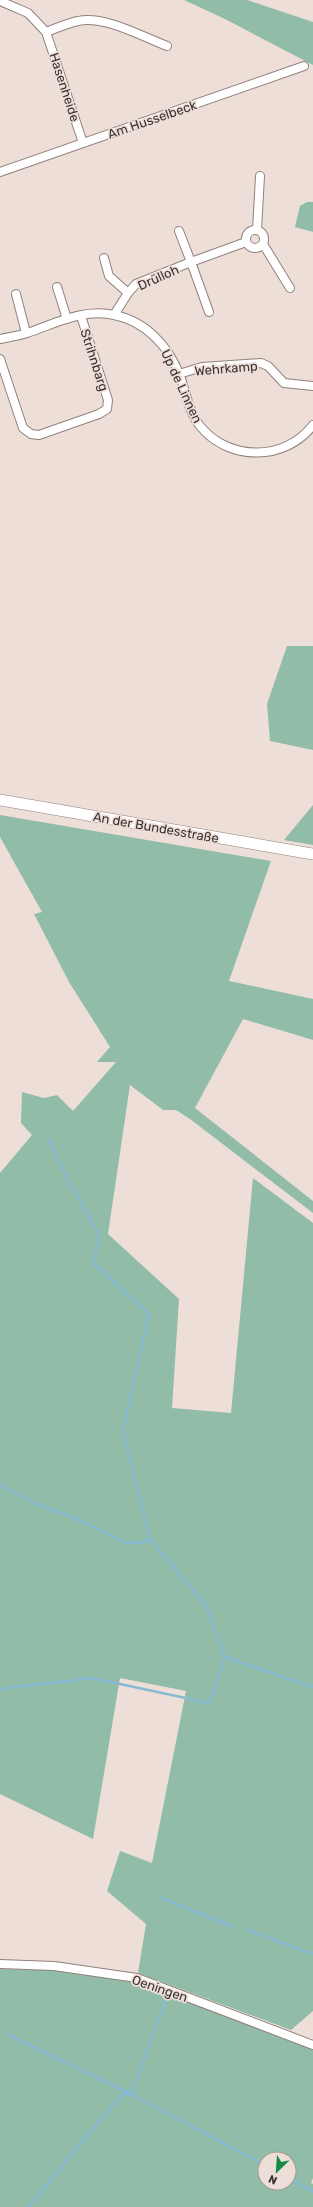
<svg xmlns="http://www.w3.org/2000/svg" width="313" height="2207" font-family="Rubik,sans-serif">
<rect width="100%" height="100%" fill="#eeded8"/>
<g fill="#91bda8" fill-rule="evenodd">
<polygon points="184,0 247,0 313,22 313,65 225,19"/>
<polygon points="307,202 313,202 313,232 295,227 300,206"/>
<polygon points="287,646 313,646 313,750 270,741 267,704"/>
<polygon points="313,805 313,845 284,840"/>
<polygon points="0,815 271,861 229,981 313,999 313,1040 243,1019 195,1108 313,1201 313,1213 190,1119 176,1110 163,1110 130,1085 108,1234 179,1299 172,1408 231,1413 253,1178 313,1223 313,2011 291,2030 138,1973 146,1924 107,1891 120,1851 152,1863 186,1691 120,1678 93,1839 0,1794 0,1173 32,1135 21,1123 22,1092 44,1098 57,1095 73,1111 116,1062 97,1062 110,1047 69,982 34,914 42,912 0,837"/>
<path d="M 0,1969 L 55,1970 L 138,1983 L 313,2048 L 313,2178 L 311,2183 L 313,2184 L 313,2207 L 0,2207 ZM 265,2159 L 289,2159 L 289,2183 L 265,2183 Z"/>
</g>
<g fill="none" stroke-linecap="round" stroke-linejoin="round">
<g stroke="#89bad4" stroke-width="2.5">
<polyline points="0,1484 36,1504 72,1517 127,1543 141,1543 150,1539"/>
<polyline points="225,1657 313,1687"/>
<polyline points="0,1689 92,1678 209,1703 225,1657 206,1605 150,1539 123,1430 149,1314 94,1264 99,1234 69,1182 48,1138"/>
<polyline points="162,1898 233,1927"/>
<polyline points="248,1930 313,1954"/>
<polyline points="9,2035 131,2094 265,2165"/>
<polyline points="289,2178 313,2192"/>
<polyline points="28,2207 122,2094 131,2094 167,1997"/>
</g>
<g stroke="#90817b" stroke-width="10">
<g id="minor">
<polyline points="0,1 28,13 46,32 83,143"/>
<path d="M 46,32 C 57,28 68,23 78,21 C 104,15 143,37 167,46"/>
<polyline points="0,172 304,66"/>
<circle cx="255" cy="239" r="9"/>
<polyline points="257,230 260,176"/>
<polyline points="179,231 191,262 246,242"/>
<polyline points="263,244 290,288"/>
<polyline points="104,258 109,276 128,293 114,315"/>
<polyline points="57,287 67,319"/>
<polyline points="128,293 136,284 191,262 209,312"/>
<polyline points="16,294 26,333"/>
<path d="M 0,339 C 9,337 18,336 27,333 C 54,324 84,308 114,315 C 146,321 169,347 180,376 C 186,393 189,412 200,426 C 229,462 286,461 313,425"/>
<polyline points="0,359 23,428 31,434 39,435 99,414 107,409 108,400 81,316"/>
<polyline points="179,374 202,367 261,363 268,366 284,383 313,386"/>
<polyline points="0,1964 54,1966 137,1978 313,2045"/>
</g>
</g>
<g stroke="#90817b" stroke-width="12">
<polyline id="major" points="0,800 313,854"/>
</g>
<use href="#minor" stroke="#fff" stroke-width="8"/>
<use href="#major" stroke="#fff" stroke-width="11"/>
</g>
<g text-anchor="middle" stroke-width="3.5" stroke-linejoin="round" paint-order="stroke">
<g font-size="13" fill="#3a3331" stroke="#eeded8">
<text transform="translate(65 87) rotate(72)" y="5">Hasenheide</text>
<text transform="translate(152 119) rotate(-19)" y="5">Am Husselbeck</text>
<text transform="translate(158 277) rotate(-24)" y="5">Drülloh</text>
<text transform="translate(95 360) rotate(72)" y="5">Strihnbarg</text>
<text transform="translate(226 368) rotate(-5)" y="5">Wehrkamp</text>
<text transform="translate(182 386) rotate(65)" y="5">Up de Linnen</text>
<text transform="translate(156 827) rotate(10)" y="5">An der Bundesstraße</text>
<text transform="translate(160 1988) rotate(19)" y="5">Oeningen</text>
</g>
</g>
<g transform="translate(277 2171) rotate(205)"><circle r="19" fill="#eeded8" stroke="#a69a95"/>
<path d="M0-3L7 15L0 10L-7 15Z" fill="#168b45"/>
<text y="-6" font-size="11" font-weight="bold" text-anchor="middle" fill="#3a3331">N</text>
</g>
</svg>
